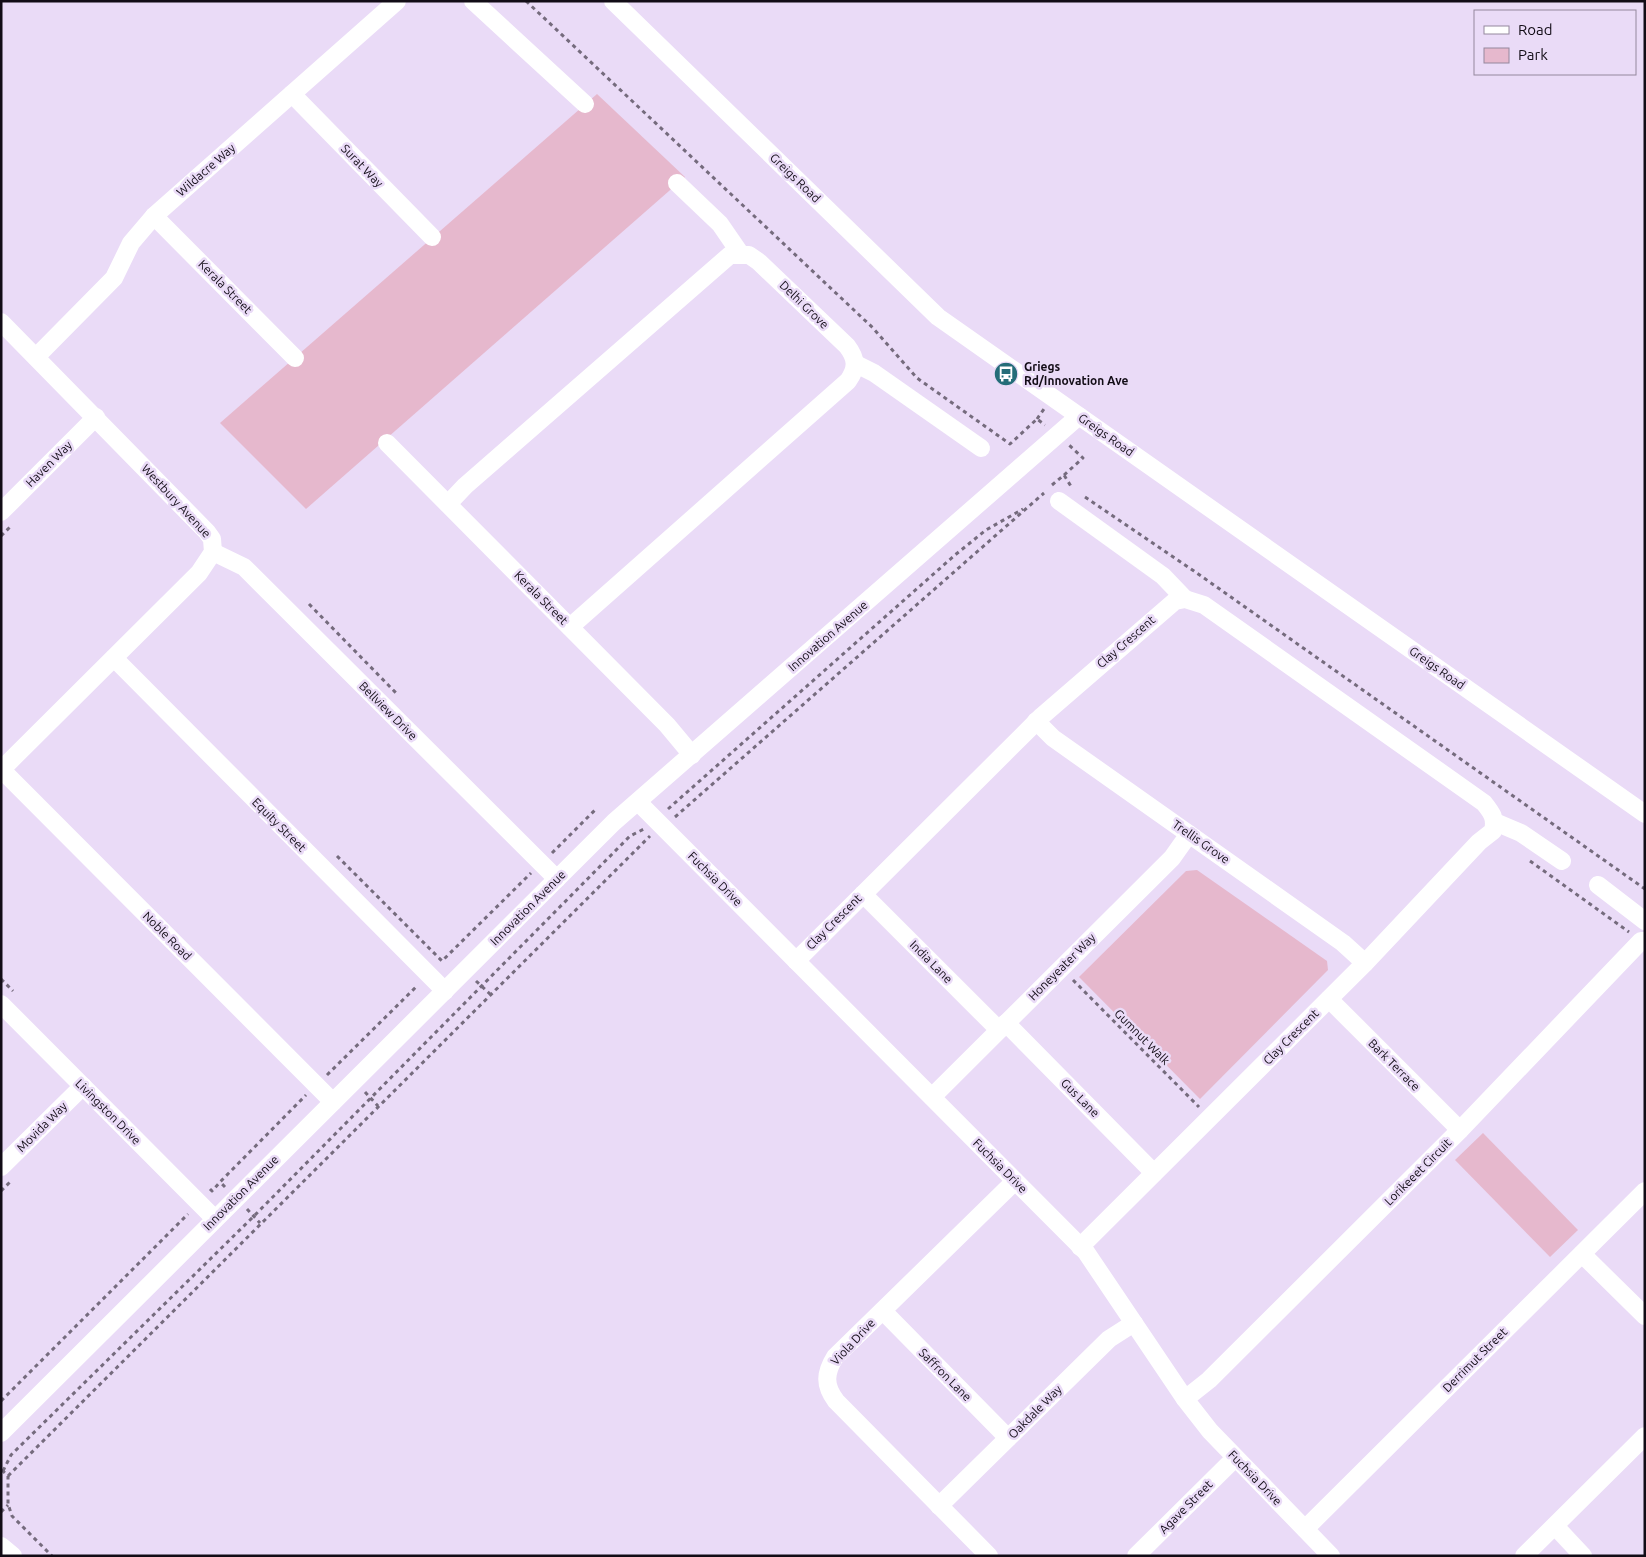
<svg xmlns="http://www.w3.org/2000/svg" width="1646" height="1557" font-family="Ubuntu,sans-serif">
<rect width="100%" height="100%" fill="#eadbf7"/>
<g fill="#e6b8cd">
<polygon points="597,94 685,177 306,509 220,423"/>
<polygon points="1197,870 1327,961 1328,970 1200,1099 1079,977 1186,871"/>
<polygon points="1483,1133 1578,1230 1550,1257 1455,1160"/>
</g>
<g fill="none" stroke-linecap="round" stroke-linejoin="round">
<g stroke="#756b7d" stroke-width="3" stroke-dasharray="4 4" stroke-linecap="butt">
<polyline points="526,1 873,328 917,378 1010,444 1037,419 1045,425"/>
<polyline points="1037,419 1044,409"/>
<polyline points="1064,475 1083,458 1069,445"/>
<polyline points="1052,485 1064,475 1072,488"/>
<polyline points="1085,497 1194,571 1645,889"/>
<polyline points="1,536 11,526"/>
<polyline points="309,604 398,695"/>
<polyline points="668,809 955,555 986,530 1023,509"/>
<polyline points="675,817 1044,493"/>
<polyline points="552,853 595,810"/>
<polyline points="337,856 442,961 531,873"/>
<polyline points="1530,861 1629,932"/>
<polyline points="1,979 13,991"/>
<polyline points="1073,980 1199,1107"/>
<polyline points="476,981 490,994"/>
<polyline points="327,1075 418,985"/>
<polyline points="365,1092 378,1106"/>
<polyline points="225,1187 220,1182 306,1095"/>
<polyline points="210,1189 212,1191 220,1182"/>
<polyline points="1,1191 11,1181"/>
<polyline points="247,1209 260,1223"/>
<polyline points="1,1401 188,1214"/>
<polyline points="2,1470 8,1476 8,1504 12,1516 52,1556"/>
<polyline points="3,1471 11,1455 254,1216 630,836 644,829"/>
<polyline points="8,1476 650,836"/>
<polyline points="1,1512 8,1505"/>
</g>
<g stroke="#fff" stroke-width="18">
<polyline points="473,1 585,104"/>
<polyline points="613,1 938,317 1645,814"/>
<polyline points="292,94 432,237"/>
<polyline points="677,183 720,224 740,253"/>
<polyline points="154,216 295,358"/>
<polyline points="1,322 207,532 212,539 213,552 199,573 1,770"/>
<polyline points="36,357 114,278 131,243 154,216 397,1"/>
<polyline points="856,364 874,373 981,448"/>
<polyline points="387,443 667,725 692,755"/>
<polyline points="1059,501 1163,576 1185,599"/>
<path d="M 448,504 L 465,486 L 730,255 L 749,255 L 759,262 L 847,346 C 857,359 857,368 848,381 L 570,627"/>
<polyline points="1,512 96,417"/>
<polyline points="213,552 244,567 557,879"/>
<polyline points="114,658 445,991"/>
<polyline points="1036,721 1053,738 1343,943 1365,963"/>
<polyline points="1,769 333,1102"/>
<polyline points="638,802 1086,1252 1185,1399 1210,1431 1331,1556"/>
<polyline points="1495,822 1521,833 1562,861"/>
<polyline points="1598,885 1645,921"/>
<polyline points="863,894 999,1030"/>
<path d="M 796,961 L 1042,716 L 1175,601 L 1185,599 L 1204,605 L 1484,803 C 1492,813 1496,818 1493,831 L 1479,842 L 1365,963 L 1080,1247"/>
<polyline points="1329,999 1460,1130"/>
<polyline points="1,1004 215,1219"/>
<polyline points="1006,1023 1154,1173"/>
<polyline points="932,1097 1172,858 1189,834"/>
<polyline points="1,1167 83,1086"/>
<polyline points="1582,1254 1645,1316"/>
<polyline points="883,1311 1008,1438"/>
<polyline points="1185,1399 1209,1380 1460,1130 1641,941 1645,941"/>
<polyline points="1,1433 614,822 1079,416"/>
<polyline points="939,1506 1109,1339 1134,1323"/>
<polyline points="1555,1526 1583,1556"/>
<polyline points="1305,1529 1645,1191"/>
<polyline points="1,1546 13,1556"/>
<path d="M 989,1556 L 836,1401 C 824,1385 825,1373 835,1357 L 1015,1181"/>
<polyline points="1136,1556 1235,1458"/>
<polyline points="1524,1556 1645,1436"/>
</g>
</g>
<defs>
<g id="bus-disc" transform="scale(1.25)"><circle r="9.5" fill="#256d79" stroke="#eadbf7"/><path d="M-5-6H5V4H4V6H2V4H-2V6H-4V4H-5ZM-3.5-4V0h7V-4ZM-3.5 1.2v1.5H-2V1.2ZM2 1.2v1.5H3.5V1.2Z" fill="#fff"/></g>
</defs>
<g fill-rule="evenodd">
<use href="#bus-disc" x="1006" y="374"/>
</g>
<g text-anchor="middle" stroke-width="5" stroke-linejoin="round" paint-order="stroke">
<g font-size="12" fill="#120c16" stroke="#eadbf7">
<text transform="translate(362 166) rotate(46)" y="4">Surat Way</text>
<text transform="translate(206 170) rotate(-41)" y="4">Wildacre Way</text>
<text transform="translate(795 178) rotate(44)" y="4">Greigs Road</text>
<text transform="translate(225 287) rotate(45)" y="4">Kerala Street</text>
<text transform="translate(804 305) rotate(44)" y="4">Delhi Grove</text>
<text transform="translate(1106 435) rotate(35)" y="4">Greigs Road</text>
<text transform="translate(49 464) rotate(-45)" y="4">Haven Way</text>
<text transform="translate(176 501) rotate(47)" y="4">Westbury Avenue</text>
<text transform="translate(541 598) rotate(45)" y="4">Kerala Street</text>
<text transform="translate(828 636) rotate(-41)" y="4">Innovation Avenue</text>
<text transform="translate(1126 642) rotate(-41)" y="4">Clay Crescent</text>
<text transform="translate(1437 668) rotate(35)" y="4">Greigs Road</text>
<text transform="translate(388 711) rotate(45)" y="4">Bellview Drive</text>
<text transform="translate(279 825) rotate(45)" y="4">Equity Street</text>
<text transform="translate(1201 842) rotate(35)" y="4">Trellis Grove</text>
<text transform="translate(715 879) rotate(45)" y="4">Fuchsia Drive</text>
<text transform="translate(528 908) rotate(-45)" y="4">Innovation Avenue</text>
<text transform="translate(834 922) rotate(-45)" y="4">Clay Crescent</text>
<text transform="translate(167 936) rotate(45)" y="4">Noble Road</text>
<text transform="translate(931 962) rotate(45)" y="4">India Lane</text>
<text transform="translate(1062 967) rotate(-45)" y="4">Honeyeater Way</text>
<text transform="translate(1142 1037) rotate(45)" y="4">Gumnut Walk</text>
<text transform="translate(1291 1037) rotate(-45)" y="4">Clay Crescent</text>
<text transform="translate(1394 1065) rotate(45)" y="4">Bark Terrace</text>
<text transform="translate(1080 1098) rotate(45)" y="4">Gus Lane</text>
<text transform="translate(108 1112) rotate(45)" y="4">Livingston Drive</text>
<text transform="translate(42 1127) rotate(-45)" y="4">Movida Way</text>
<text transform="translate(1000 1166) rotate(45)" y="4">Fuchsia Drive</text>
<text transform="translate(1418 1172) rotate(-45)" y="4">Lorikeeet Circuit</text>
<text transform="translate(241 1193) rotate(-45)" y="4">Innovation Avenue</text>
<text transform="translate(853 1342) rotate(-47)" y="4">Viola Drive</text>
<text transform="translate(1475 1360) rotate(-45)" y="4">Derrimut Street</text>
<text transform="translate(945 1375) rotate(45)" y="4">Saffron Lane</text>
<text transform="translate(1035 1412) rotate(-45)" y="4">Oakdale Way</text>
<text transform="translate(1255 1478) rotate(46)" y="4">Fuchsia Drive</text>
<text transform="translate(1186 1507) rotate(-45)" y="4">Agave Street</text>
</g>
<g font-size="12" font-weight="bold" fill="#120c16" stroke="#eadbf7" text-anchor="start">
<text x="1024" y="371">Griegs<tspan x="1024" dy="14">Rd/Innovation Ave</tspan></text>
</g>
</g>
<rect width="1646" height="1557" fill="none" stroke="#120c16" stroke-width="5"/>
<rect x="1474" y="10" width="162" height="65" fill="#eadbf7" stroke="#94889d"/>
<rect x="1484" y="26" width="25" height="8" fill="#ffffff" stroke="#94889d"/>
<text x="1518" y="35" font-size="15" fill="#120c16">Road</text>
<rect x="1484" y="48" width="25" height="15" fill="#e6b8cd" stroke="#94889d"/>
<text x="1518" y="60" font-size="15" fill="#120c16">Park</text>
</svg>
